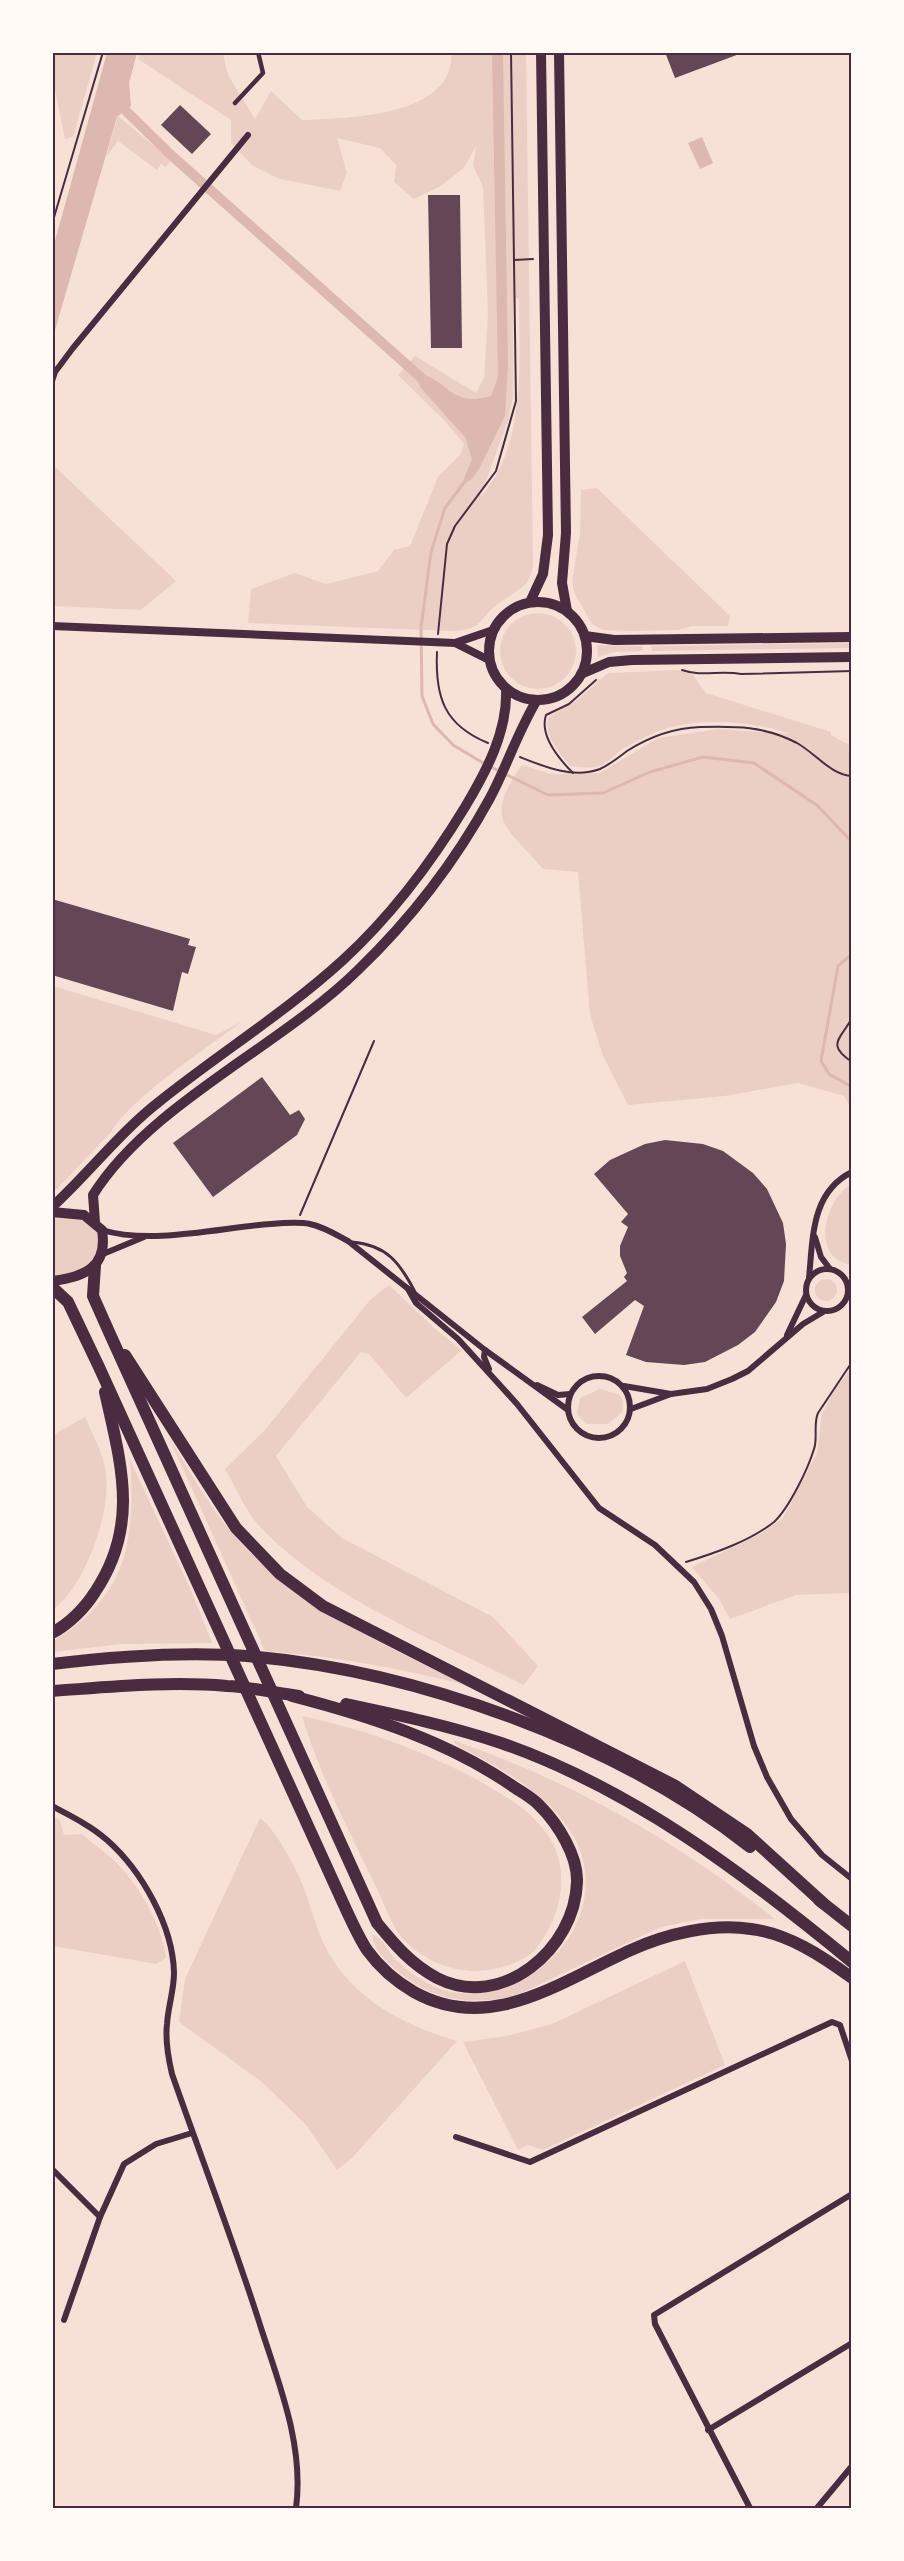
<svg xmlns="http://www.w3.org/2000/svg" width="904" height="2561" font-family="'DM Sans',sans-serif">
<rect width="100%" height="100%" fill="#f7e1d7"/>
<g fill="#ebcfc5" fill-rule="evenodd">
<polygon points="52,53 97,53 73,137 65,139 53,81"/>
<path d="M 140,53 L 223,53 L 228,75 L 255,119 L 271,91 L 302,120 C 346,118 455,117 451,53 L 526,53 L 533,565 C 530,591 511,592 494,607 C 476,624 480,630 451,631 L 248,623 L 251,589 L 295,573 L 326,584 L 378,571 L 394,550 L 410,546 L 438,477 L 460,455 L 464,444 L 443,419 L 398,375 L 415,356 L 476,393 L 484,378 L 488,314 L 483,187 L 473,166 L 476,146 L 464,168 L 439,187 L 414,199 L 394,182 L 396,165 L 380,148 L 337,138 L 347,173 L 340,191 L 280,179 L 253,166 L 231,143 L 231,120 L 138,59 ZM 513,297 L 519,299 C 519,363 527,446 480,497 L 508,421 L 513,397 Z"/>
<polygon points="118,116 171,160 166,167 161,164 157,170 118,141 106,157"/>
<polygon points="52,464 176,581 141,610 53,606"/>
<polygon points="597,488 730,616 728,626 692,626 678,630 631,631 603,630 592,624 575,594 572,581 580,533 581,490"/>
<circle cx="538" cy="651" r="38"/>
<polygon points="851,643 851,648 652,651 651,646"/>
<polygon points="597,645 642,646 643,651 613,652 598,657"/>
<path d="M 678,670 L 693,675 L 706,693 L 831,732 L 831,735 L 851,746 L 851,1108 L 844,1096 L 798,1083 L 725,1096 L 628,1105 L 603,1056 L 590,1015 L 578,872 L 543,869 C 505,824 483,821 522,765 L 551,774 L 600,773 L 658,738 L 718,729 L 790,734 C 756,721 698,717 662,730 C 650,734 636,742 624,748 C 616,753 610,761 602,765 C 592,769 580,767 570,766 C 560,753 542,735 549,717 L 577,700 L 608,673 Z"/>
<path d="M 53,986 L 216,1035 L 243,1021 C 208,1047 132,1097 111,1132 L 53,1193 Z"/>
<path d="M 851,1184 L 851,1265 C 809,1257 825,1200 851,1184 Z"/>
<polygon points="52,1212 73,1212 102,1230 95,1266 53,1281"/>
<circle cx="826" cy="1290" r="11"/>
<path d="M 389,1285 L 434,1328 L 462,1350 L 406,1398 L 369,1354 L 361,1352 L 276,1456 L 307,1507 L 342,1538 L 493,1617 L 538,1666 L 524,1685 C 436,1640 329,1599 261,1528 C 246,1512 236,1488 225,1469 L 265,1430 L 370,1300 Z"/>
<polygon points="851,1369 851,1593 796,1595 730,1619 719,1599 692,1567 762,1533 783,1518 817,1453 822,1414 835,1389"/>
<polygon points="600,1389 620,1395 623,1402 622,1412 608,1424 587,1424 577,1414 580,1398"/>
<path d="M 85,1417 C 92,1433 102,1451 105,1468 C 114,1507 85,1587 53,1610 L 53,1435 Z"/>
<path d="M 169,1438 C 189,1469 208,1505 232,1533 C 296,1606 385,1646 470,1686 C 402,1669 335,1656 265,1651 Z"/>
<path d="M 130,1460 L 190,1588 L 212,1643 L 122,1644 L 53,1652 L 53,1641 C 127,1597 136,1540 130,1460 Z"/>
<path d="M 302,1716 C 363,1729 416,1748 472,1777 C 499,1792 529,1808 547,1834 C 570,1866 563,1910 542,1940 C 539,1945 535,1951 531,1954 C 491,1981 440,1975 406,1942 C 393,1930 385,1906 378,1891 C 350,1833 320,1776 302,1716 Z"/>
<path d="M 452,1740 C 570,1780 677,1841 775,1919 L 700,1919 L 661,1927 L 515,1996 C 468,2006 431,2001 394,1968 C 383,1959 373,1948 372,1934 C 384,1938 388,1952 396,1960 C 410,1973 432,1988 451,1992 C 532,2006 616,1919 575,1839 C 550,1793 500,1768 456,1745 Z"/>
<path d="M 53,1816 L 60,1820 L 64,1835 L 82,1834 C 95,1846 113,1857 124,1871 C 143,1893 163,1930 166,1958 L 156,1964 L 53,1946 Z"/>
<path d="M 260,1818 C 276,1831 284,1849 294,1866 C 309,1894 314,1927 328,1952 C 357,2002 404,2025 457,2041 L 352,2158 L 337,2170 L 306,2125 L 262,2082 L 179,2022 L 185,1979 Z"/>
<polygon points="685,1961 725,2065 543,2150 528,2145 518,2150 463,2042 507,2036 552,2024"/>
</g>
<g fill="#dcb8b0">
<polygon points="107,53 137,53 129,83 131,106 117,117 53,337 53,248"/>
<path d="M 492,53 L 503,53 L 508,366 L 505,416 L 479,469 L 472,479 L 461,486 L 472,459 L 465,437 L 421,388 L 414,373 C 448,376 448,409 491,396 L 498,377 Z"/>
<polygon points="702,137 713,163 700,169 688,143"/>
</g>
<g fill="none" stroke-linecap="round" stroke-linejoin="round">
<g stroke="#dcb8b0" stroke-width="3">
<polyline points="463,484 445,508 431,552 421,628 422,696 433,724 453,745 485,764"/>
<polyline points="491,767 548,795 603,793 650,772 703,757 754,763 818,806 852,842"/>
<polyline points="852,954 838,966 821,1061 829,1074 852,1087"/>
</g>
<polyline stroke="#dcb8b0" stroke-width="10" points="119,100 124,109 171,155 425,381"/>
</g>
<g fill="#644757">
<polygon points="665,52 742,52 742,53 675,78"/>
<polygon points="180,105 211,134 192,154 161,125"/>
<polygon points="428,195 460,195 462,348 431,348"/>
<polygon points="52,899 190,939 188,945 196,947 188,974 182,972 173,1011 52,975"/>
<polygon points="262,1077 290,1115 299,1110 305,1119 297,1135 213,1197 173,1143"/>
<polygon points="665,1140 703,1144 723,1151 753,1173 767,1189 783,1223 786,1244 784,1281 776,1302 755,1332 738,1345 705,1362 684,1365 646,1362 626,1355 644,1306 635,1300 595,1334 582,1317 627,1281 624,1277 627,1273 620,1256 620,1246 628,1227 621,1222 628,1214 594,1174 610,1160 645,1144"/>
</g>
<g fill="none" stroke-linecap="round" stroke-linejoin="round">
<g stroke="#4a2c40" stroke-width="2">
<polyline points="52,224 103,52"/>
<polyline points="514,260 533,259"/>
<polyline points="438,634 447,544 455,526 496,471 516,401 511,52"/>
<path d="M 437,652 C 435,697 444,725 488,743"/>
<path d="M 682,670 C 701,677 721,670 741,674 L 852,671"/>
<path d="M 520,757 C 545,767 573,779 600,769 C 609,765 619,757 627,751 C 649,737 673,728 700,727 C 736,726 764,726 797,743 C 815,753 831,775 852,776"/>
<path d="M 573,773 C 559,759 539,736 546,715 L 569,704 L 596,680"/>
<path d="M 852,1018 C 840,1040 826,1044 852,1062"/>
<polyline points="300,1215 374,1041"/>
<path d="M 686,1562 C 715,1553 750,1541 774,1522 C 789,1508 808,1469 814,1449 C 818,1438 813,1425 818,1413 L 852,1362"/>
</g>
<path stroke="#4a2c40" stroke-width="3" d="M 352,1242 C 387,1245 400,1263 415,1292"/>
<polyline stroke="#4a2c40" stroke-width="4.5" points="235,103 263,73 258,52"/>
<g stroke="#4a2c40" stroke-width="6">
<polyline points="52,381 55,372 73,348 248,135"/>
<path d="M 102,1230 C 148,1244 211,1230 259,1225 C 275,1224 294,1221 310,1224 C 324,1227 335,1234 348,1241 L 485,1350 L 568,1410"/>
<polyline points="815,1237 821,1257 830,1269"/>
<polyline points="103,1254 144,1237"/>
<circle cx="827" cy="1290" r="21"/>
<path d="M 809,1278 C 813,1238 811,1192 852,1172"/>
<polyline points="408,1289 416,1303 458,1339 517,1404 599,1508 655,1545 694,1582 711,1609 722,1636 754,1746 767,1777 791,1819 822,1855 852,1879"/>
<polyline points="787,1335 806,1295"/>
<polyline points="485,1350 484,1357 489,1369"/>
<circle cx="599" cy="1407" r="31"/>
<polyline points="537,1385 558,1395 570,1394"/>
<polyline points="624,1386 671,1394"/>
<polyline points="631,1409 671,1394 707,1389 732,1379 748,1371 803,1324 823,1312"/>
<path d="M 52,1806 C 71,1816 91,1826 107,1840 C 142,1871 173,1926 174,1973 C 174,1990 168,2007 167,2024 C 165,2041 168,2057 172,2074 C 202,2160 235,2245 262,2331 C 281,2389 304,2448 296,2508"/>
<polyline points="456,2137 530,2162 832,2022 840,2025 852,2061"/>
<polyline points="52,2169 100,2217"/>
<polyline points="64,2320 100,2217 124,2164 156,2144 192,2133"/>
<polyline points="708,2430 852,2343"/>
<polyline points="750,2508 655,2324 654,2315 852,2194"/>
<polyline points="817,2508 852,2466"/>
</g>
<g stroke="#4a2c40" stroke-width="8">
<polyline points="52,626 455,643 489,660"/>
<polyline points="455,643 493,630"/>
</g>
<g stroke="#4a2c40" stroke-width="10">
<polyline points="559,52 566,533 562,583 567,611"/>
<circle cx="538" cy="651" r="49"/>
<polyline points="530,602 543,574 548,535 541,52"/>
<path d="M 52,1207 C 89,1173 120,1132 160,1101 C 220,1053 286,1012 343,960 C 392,915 431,863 465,807 C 486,772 508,731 506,689"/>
<path d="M 52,1212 L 84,1215 L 102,1230 C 108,1267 85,1277 52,1281"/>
<path d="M 95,1222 L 93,1195 C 150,1104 281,1046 358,970 C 411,919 455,862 490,798 C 507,766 518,731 537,700"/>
</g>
<g stroke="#4a2c40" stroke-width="10">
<polyline points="585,636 614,640 852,637"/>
<polyline points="581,674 609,662 632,660 852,657"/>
</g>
<g stroke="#4a2c40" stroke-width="12">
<path d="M 95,1266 L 93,1296 L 109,1332 L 377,1923 C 395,1945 411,1964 437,1978 C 502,2011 575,1949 577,1882 C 578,1856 558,1824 540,1806 C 533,1798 523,1793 514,1787 C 448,1741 369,1716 292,1696"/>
<path d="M 52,1287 L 68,1302 L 99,1367 L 344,1905 C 351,1920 358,1936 367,1950 C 380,1968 395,1981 414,1992 C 491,2035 561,1981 631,1950 C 666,1934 712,1923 751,1929 C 789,1934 822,1956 852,1978"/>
<polyline points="125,1355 236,1528 280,1574 323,1606 674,1785 747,1834 823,1903"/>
<path d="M 52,1633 C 69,1624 85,1608 95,1592 C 140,1525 121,1464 105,1392"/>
<path d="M 52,1664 C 117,1656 182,1651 247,1656 C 415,1670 617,1742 750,1847"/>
<path d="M 52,1691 C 110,1687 169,1681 227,1686 C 251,1687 275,1693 299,1696"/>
<path d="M 346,1704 C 398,1715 450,1726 501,1743 C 633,1789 745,1874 852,1962"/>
<polyline points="819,1900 852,1926"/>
</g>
</g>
<rect width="904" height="2561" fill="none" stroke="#fffaf5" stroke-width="108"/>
<rect x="54" y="54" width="796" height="2453" fill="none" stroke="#4a2c40" stroke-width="2"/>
</svg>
